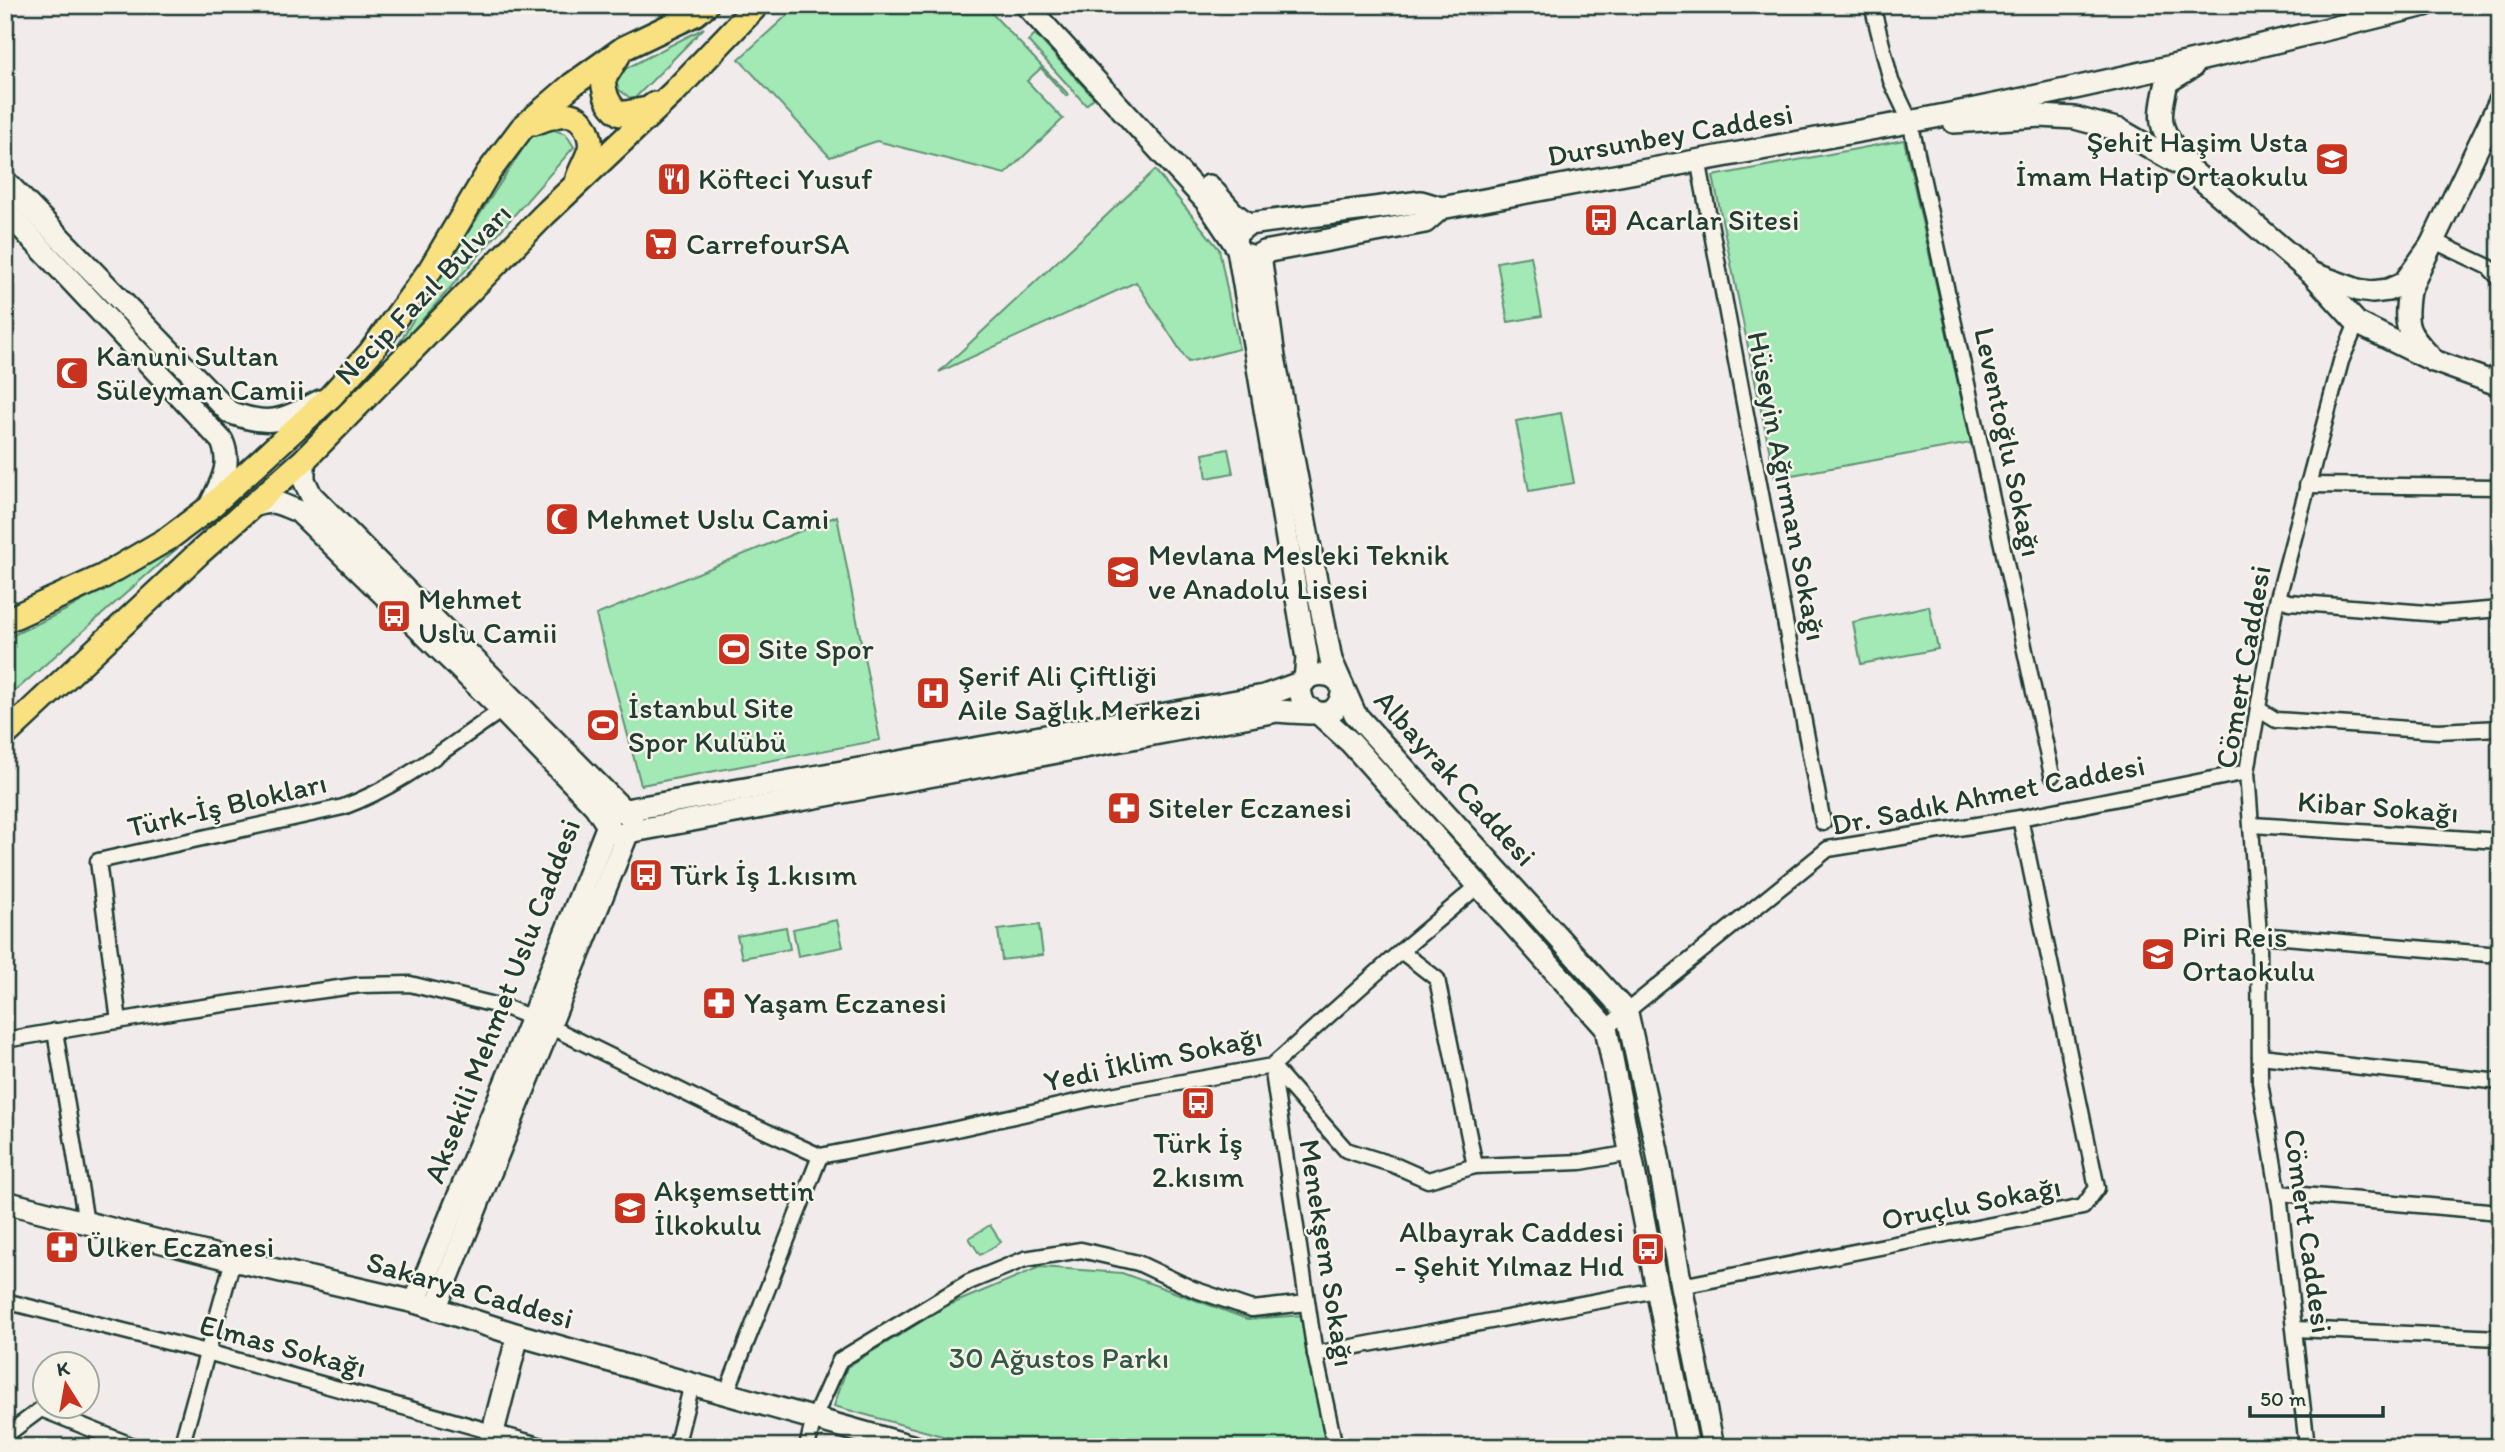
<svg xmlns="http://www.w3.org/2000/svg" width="2505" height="1452" font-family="Itim,sans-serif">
<rect width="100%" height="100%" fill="#f2ebec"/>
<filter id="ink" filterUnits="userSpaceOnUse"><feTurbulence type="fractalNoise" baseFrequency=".0143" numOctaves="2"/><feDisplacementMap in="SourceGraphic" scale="14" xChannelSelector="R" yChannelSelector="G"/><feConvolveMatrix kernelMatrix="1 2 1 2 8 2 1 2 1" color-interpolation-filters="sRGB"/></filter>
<g filter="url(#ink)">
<g fill="#a2e9b5" stroke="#609374" stroke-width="2">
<polygon points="807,5 984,5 1068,94 1066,96 1041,68 1027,81 1063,119 1005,174 877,141 830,157 739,59 795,8 800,11"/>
<polygon points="704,28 633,100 615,87 613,81 619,72"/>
<polygon points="1035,34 1094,98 1086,105 1028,41"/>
<polygon points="551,129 566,134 574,147 393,353 448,263 531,136"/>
<polygon points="1904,140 1971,443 1775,478 1713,176"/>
<polygon points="1155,170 1219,249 1239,349 1188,362 1136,282 939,372"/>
<polygon points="1531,256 1542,316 1508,322 1497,262"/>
<polygon points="1561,413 1574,483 1529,491 1516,421"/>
<polygon points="1228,449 1233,473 1207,478 1203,454"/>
<polygon points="837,516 880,740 641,785 596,615"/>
<polygon points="183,543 5,700 5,639 66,610"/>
<polygon points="1929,606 1938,649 1861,664 1853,622"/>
<polygon points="837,920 843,947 798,956 793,929"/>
<polygon points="1039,925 1043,955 1002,960 998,930"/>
<polygon points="786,927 790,949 742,958 737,936"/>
<polygon points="990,1225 1001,1242 980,1255 969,1238"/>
<polygon points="1040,1267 1122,1273 1247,1319 1305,1315 1329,1447 982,1447 834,1406 847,1367 947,1306"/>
</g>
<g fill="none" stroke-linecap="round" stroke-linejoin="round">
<g stroke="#1f3d34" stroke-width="19">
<g id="street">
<polyline points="1872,5 1891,81 1910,121 2052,775"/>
<polyline points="1698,159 1823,823"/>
<polyline points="2434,241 2489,267 2500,279"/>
<polyline points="2489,381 2500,367"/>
<polyline points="2307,485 2500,487"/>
<polyline points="2278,598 2289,602 2439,614 2500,609"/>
<polyline points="2258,709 2276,720 2438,731 2500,728"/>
<polyline points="2252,825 2500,841"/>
<polyline points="2259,935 2500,955"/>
<polyline points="1401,951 1437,979 1475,1166 1581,1162 1631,1153"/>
<path d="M 119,1021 L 98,861 L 343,807 C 401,786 451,744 502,710"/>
<polyline points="549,1026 726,1113 820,1156 943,1132 1094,1098 1272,1066 1401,951 1479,885"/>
<polyline points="1606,1028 1828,849 2020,818 2247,772"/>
<polyline points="55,1031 86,1223"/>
<polyline points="5,1040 182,1010 360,985 410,984 507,1008 532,1018"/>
<polyline points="2260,1056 2500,1082"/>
<polyline points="1272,1066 1315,1354 1335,1447"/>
<polyline points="1273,1067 1346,1150 1394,1165 1428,1180 1475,1166"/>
<polyline points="2279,1193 2500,1212"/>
<polyline points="1681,1286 2083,1207 2097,1188 2020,818"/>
<polyline points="5,1301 207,1352 546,1447"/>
<polyline points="2295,1329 2500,1338"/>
<polyline points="1315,1354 1656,1290"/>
<polyline points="726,1394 820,1156"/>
<polyline points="5,1436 41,1409 136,1447"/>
<polyline points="181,1447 233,1260"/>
<polyline points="676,1447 692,1384"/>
<polyline points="807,1447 814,1418 840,1360 969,1282 1025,1259 1081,1250 1138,1263 1193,1289 1252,1309 1307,1303"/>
<polyline points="2307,1447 2280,1202 2260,1082 2259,935 2247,772 2275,609 2341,361 2357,323"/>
</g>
</g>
<g stroke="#1f3d34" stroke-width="26">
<g id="secondary">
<polyline points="1026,5 1206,201 1241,253 1255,257 1264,252 1425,222 1441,208"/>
<polyline points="1954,122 2040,116 2075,118 2120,130 2193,172 2311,273 2358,290 2372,292 2388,290 2404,283 2434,241"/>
<path d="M 2186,163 C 2159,127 2157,126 2167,82 L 2192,67"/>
<path d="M 5,181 L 229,412 C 271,428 283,420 320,401"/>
<polyline points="1209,186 1233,213 1248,224"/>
<path d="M 5,210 L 222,441 C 233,466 220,484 210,506"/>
<path d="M 1235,244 L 1236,234 L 1248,224 L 1421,202 L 1441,208 C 1597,178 1753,151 1909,122 C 2082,89 2254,48 2425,5"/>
<polyline points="1238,249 1307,658 1305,681"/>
<polyline points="1260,255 1274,357 1331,660 1355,714 1627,1013 1657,1150 1681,1286 1713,1447"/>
<polyline points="2315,277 2357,323 2434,361 2500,385"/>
<path d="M 2434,361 C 2408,333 2403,330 2409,291 L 2500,101"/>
<polyline points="304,460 304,480 311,495 632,819 632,827 628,832 435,1309"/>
<path d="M 253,506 C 276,498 278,504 298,511 L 502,710 L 595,806 L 612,832 L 620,835 L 628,832 L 1277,711 C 1290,712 1303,713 1316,713 C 1326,714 1334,713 1339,703 C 1359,665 1280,664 1306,707 L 1318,713 L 1351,743 L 1606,1028 L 1688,1447"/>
<polyline points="5,1202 233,1260 415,1302 518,1335 915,1447"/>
<polyline points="415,1302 532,1018 608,825 609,818 614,812 1002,744 1264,696 1305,681"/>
<polyline points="489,1447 518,1335"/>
</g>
</g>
<g stroke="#1f3d34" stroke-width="28">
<g id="primary">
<path d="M 618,56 L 603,80 C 605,95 607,104 620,114 L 648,109 L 655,104"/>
<path d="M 534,123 C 554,115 576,106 587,130 C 590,137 592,145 589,152 C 586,161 581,169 578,178"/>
<polyline points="5,621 102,577 169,538 209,508 331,396 370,353 430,270 488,173 522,128 572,85 624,48 695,14 706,5"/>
<polyline points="5,735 199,553 304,460 545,214 674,92 757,5"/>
</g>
</g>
<use href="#street" stroke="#f7f3e8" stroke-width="14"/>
<use href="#secondary" stroke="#f7f3e8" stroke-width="21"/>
<use href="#primary" stroke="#f9e181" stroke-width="23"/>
</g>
</g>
<defs>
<g id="school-square" transform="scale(1.75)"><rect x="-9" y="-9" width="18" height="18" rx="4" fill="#c8321e" stroke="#f7f3e8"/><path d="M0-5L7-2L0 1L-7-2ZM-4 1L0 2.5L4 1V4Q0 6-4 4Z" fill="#fff"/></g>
<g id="restaurant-square" transform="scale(1.75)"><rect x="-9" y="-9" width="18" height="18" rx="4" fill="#c8321e" stroke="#f7f3e8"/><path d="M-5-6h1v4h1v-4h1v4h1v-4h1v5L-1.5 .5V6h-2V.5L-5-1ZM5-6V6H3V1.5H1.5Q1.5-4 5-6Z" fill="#fff"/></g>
<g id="bus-square" transform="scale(1.75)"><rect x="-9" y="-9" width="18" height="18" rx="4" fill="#c8321e" stroke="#f7f3e8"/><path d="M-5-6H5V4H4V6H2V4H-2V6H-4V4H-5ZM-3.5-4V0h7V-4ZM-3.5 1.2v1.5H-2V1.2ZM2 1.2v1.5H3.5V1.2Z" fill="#fff"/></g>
<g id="supermarket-square" transform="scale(1.75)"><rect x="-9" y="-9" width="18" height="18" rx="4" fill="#c8321e" stroke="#f7f3e8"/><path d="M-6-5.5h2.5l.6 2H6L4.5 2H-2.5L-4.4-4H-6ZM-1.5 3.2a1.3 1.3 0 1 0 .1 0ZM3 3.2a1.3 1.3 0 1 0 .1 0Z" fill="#fff"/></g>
<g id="mosque-square" transform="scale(1.75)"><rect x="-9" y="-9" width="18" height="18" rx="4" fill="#c8321e" stroke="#f7f3e8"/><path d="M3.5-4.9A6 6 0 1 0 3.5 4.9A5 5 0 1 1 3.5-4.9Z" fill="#fff"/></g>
<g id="stadium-square" transform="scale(1.75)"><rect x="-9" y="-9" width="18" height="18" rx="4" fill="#c8321e" stroke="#f7f3e8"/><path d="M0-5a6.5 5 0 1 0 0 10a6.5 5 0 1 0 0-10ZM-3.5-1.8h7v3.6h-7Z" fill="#fff"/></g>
<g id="hospital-square" transform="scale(1.75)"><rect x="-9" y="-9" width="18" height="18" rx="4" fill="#c8321e" stroke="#f7f3e8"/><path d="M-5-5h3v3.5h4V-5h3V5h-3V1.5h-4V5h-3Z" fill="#fff"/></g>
<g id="pharmacy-square" transform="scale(1.75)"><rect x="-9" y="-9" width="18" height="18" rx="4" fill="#c8321e" stroke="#f7f3e8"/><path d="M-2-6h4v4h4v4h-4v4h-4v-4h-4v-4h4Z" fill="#fff"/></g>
</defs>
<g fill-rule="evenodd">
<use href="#school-square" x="2332" y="159"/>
<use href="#restaurant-square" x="674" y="179"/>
<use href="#bus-square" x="1601" y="220"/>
<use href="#supermarket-square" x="661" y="244"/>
<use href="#mosque-square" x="72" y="373"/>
<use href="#mosque-square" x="562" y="519"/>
<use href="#school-square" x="1123" y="572"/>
<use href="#bus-square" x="394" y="616"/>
<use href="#stadium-square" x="734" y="649"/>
<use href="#hospital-square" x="933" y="693"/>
<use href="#stadium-square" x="603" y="725"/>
<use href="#pharmacy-square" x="1124" y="808"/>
<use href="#bus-square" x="646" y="875"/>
<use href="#school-square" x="2158" y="954"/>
<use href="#pharmacy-square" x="719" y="1003"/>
<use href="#bus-square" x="1198" y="1103"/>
<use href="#school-square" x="630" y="1208"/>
<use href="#pharmacy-square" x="62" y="1247"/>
<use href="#bus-square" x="1648" y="1249"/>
</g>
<g text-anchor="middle" stroke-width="5" stroke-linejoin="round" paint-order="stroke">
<g font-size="30" fill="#1f3d34" stroke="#f7f3e8">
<text transform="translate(1670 135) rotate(-10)" y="10">Dursunbey Caddesi</text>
<text transform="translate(423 294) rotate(-46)" y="10">Necip Fazıl Bulvarı</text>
<text transform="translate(2008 442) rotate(78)" y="10">Leventoğlu Sokağı</text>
<text transform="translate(1787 486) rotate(79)" y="10">Hüseyin Ağırman Sokağı</text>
<text transform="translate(2243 667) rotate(-80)" y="10">Cömert Caddesi</text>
<text transform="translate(1455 778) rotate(48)" y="10">Albayrak Caddesi</text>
<text transform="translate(1988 795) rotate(-11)" y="10">Dr. Sadık Ahmet Caddesi</text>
<text transform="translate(227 805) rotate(-13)" y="10">Türk-İş Blokları</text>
<text transform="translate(2378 807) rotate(4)" y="10">Kibar Sokağı</text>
<text transform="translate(502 1001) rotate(-69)" y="10">Aksekili Mehmet Uslu Caddesi</text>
<text transform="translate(1153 1059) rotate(-12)" y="10">Yedi İklim Sokağı</text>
<text transform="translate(1971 1203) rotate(-11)" y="10">Oruçlu Sokağı</text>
<text transform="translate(2308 1231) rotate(82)" y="10">Cömert Caddesi</text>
<text transform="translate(1327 1253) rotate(81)" y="10">Menekşem Sokağı</text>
<text transform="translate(470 1290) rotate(16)" y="10">Sakarya Caddesi</text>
<text transform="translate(283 1346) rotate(15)" y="10">Elmas Sokağı</text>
</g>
<g font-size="30" fill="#1f3d34" stroke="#f7f3e8" text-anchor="start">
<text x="2308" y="152" text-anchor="end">Şehit Haşim Usta<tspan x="2308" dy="34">İmam Hatip Ortaokulu</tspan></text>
<text x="698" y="189">Köfteci Yusuf</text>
<text x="1626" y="230">Acarlar Sitesi</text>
<text x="686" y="254">CarrefourSA</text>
<text x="96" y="366">Kanuni Sultan<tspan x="96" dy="34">Süleyman Camii</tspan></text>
<text x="586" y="529">Mehmet Uslu Cami</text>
<text x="1148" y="565">Mevlana Mesleki Teknik<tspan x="1148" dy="34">ve Anadolu Lisesi</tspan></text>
<text x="418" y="609">Mehmet<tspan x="418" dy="34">Uslu Camii</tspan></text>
<text x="758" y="659">Site Spor</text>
<text x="958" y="686">Şerif Ali Çiftliği<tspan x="958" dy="34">Aile Sağlık Merkezi</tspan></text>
<text x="628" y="718">İstanbul Site<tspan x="628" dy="34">Spor Kulübü</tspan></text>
<text x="1148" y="818">Siteler Eczanesi</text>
<text x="670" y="885">Türk İş 1.kısım</text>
<text x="2182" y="947">Piri Reis<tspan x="2182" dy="34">Ortaokulu</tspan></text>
<text x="744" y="1013">Yaşam Eczanesi</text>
<text x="1198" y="1153" text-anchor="middle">Türk İş<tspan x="1198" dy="34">2.kısım</tspan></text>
<text x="654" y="1201">Akşemsettin<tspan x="654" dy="34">İlkokulu</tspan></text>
<text x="1624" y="1242" text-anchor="end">Albayrak Caddesi<tspan x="1624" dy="34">- Şehit Yılmaz Hıd</tspan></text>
<text x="86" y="1257">Ülker Eczanesi</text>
</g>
<g font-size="30" fill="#335747" stroke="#f7f3e8">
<text x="1059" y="1368">30 Ağustos Parkı</text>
</g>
</g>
<rect width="2505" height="1452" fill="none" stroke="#f7f3e8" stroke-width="28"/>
<rect x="14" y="14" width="2477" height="1424" fill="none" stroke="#1f3d34" stroke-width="2.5" filter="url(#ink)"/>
<g transform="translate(66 1385) rotate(349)"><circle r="33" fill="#f7f3e8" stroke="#a1aaa0" stroke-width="2"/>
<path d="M0-5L12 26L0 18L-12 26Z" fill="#c8321e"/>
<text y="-10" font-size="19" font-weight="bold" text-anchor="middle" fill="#1f3d34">K</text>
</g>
<path d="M2250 1406v10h133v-10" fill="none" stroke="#1f3d34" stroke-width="3.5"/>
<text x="2260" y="1406" font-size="21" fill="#1f3d34" stroke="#f7f3e8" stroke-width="5" paint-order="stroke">50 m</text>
</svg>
